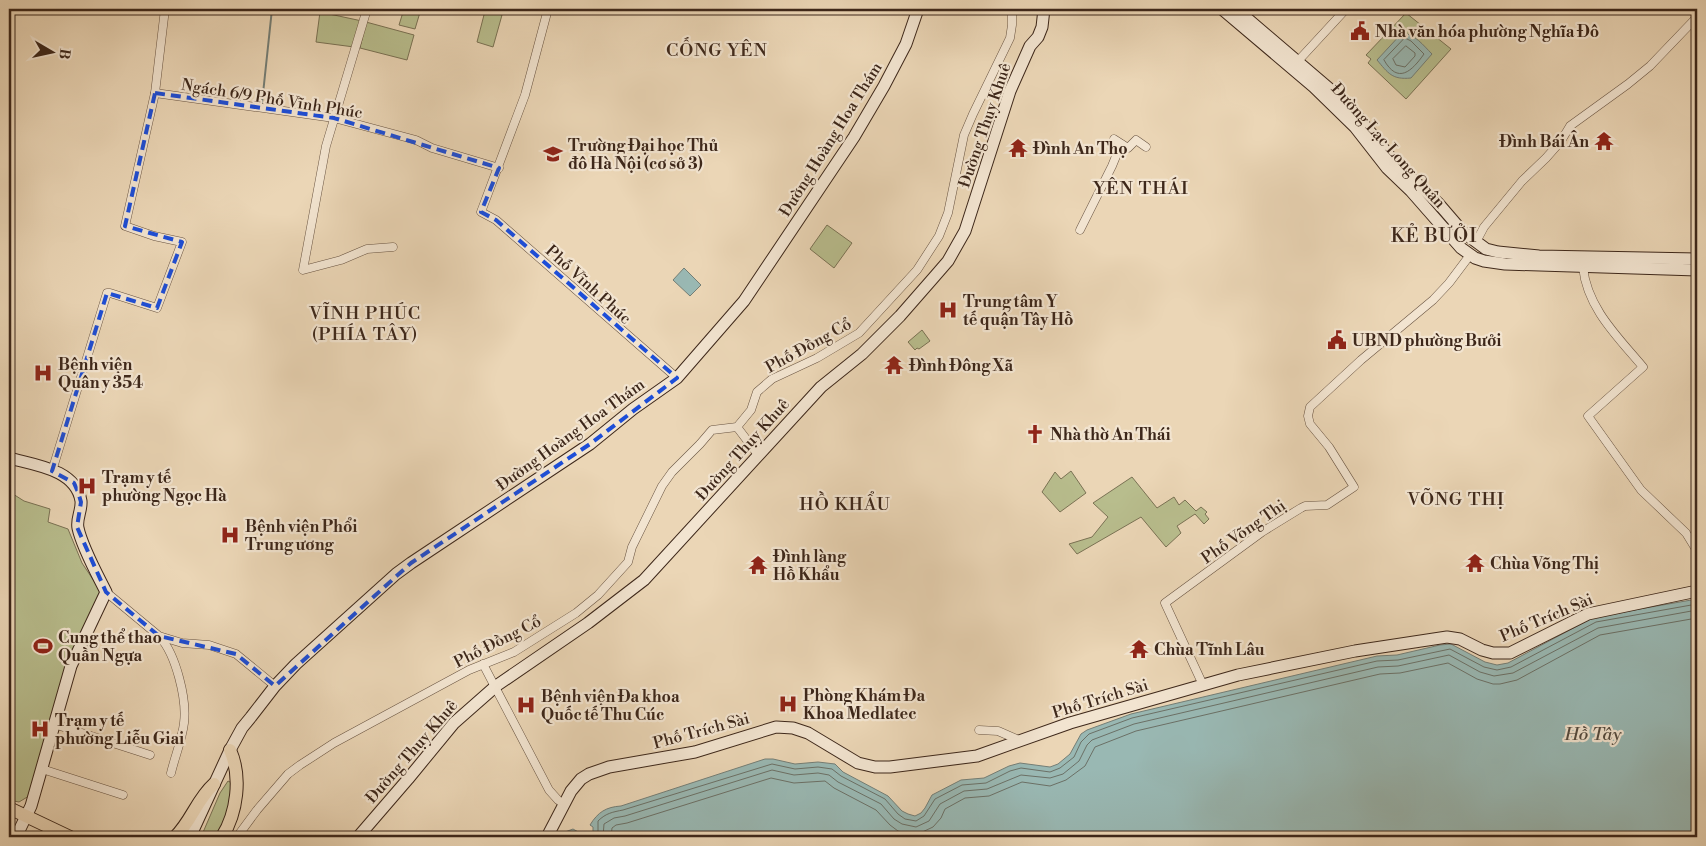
<svg xmlns="http://www.w3.org/2000/svg" width="1706" height="846" font-family="'Libre Bodoni',serif">
<rect width="100%" height="100%" fill="#ebd6b6"/>
<filter id="stains"><feTurbulence type="fractalNoise" baseFrequency=".004" numOctaves="4"/><feColorMatrix values="0 0 0 0 .2 0 0 0 0 .09 0 0 0 0 .02 0 0 0 .5 -.17"/></filter>
<radialGradient id="worn" r=".72"><stop offset=".6" stop-color="#630" stop-opacity="0"/><stop offset="1" stop-color="#630" stop-opacity=".3"/></radialGradient>
<g fill="#b8bd8d" stroke="#7a7254">
<polygon points="404,9 421,9 415,29 399,25"/>
<polygon points="485,11 502,15 493,47 477,42"/>
<polygon points="320,12 362,21 354,47 316,42"/>
<polygon points="1406,13 1451,49 1406,99 1368,63 1371,59 1366,55"/>
<polygon points="366,22 414,35 407,60 360,48"/>
<polygon points="827,225 852,243 834,268 810,249"/>
<polygon points="922,330 930,341 919,349 917,348 915,350 908,342"/>
<polygon points="1071,471 1086,493 1060,512 1042,492 1055,472 1061,479"/>
<polygon points="1132,477 1157,508 1174,497 1179,505 1185,500 1196,511 1201,507 1207,512 1205,514 1209,519 1204,524 1195,514 1177,526 1181,533 1166,547 1141,517 1077,554 1069,544 1092,537 1108,517 1093,503"/>
<polygon points="9,489 14,491 13,494 24,501 50,509 48,522 68,529 82,563 102,593 29,796 19,802 9,800"/>
<polygon points="228,781 232,783 231,807 218,837 201,837 220,793"/>
</g>
<g fill="#99b8b3" stroke="#747e76">
<path d="M 1402,33 C 1415,34 1423,45 1432,54 L 1411,78 C 1392,80 1388,73 1377,60 Z"/>
<polygon points="684,268 701,285 690,296 673,280"/>
<path d="M 1697,599 L 1697,837 L 558,837 L 565,832 L 573,829 L 587,837 L 590,837 L 593,832 L 593,827 L 590,825 C 598,812 606,807 621,806 L 765,759 L 773,759 L 795,764 L 818,762 L 835,764 L 843,772 L 888,796 L 902,811 L 908,814 L 915,816 L 921,813 L 925,808 L 932,795 L 961,780 L 984,778 L 1009,766 L 1020,763 L 1050,767 L 1058,764 L 1070,754 L 1081,734 L 1087,730 L 1131,714 L 1377,656 L 1397,655 L 1440,645 L 1451,644 L 1485,662 L 1497,665 L 1508,663 L 1594,617 Z"/>
</g>
<g fill="none" stroke-linecap="round" stroke-linejoin="round">
<g stroke="#6b7066" stroke-width="1">
<path d="M 1405,38 L 1411,41 L 1424,54 C 1412,71 1398,85 1384,60 Z"/>
<polygon points="1406,46 1415,53 1415,56 1405,67 1396,65 1393,59"/>
<path d="M 596,837 L 598,833 L 598,821 C 606,813 613,812 623,810 L 772,764 L 795,769 L 818,767 L 832,769 L 841,776 L 885,799 L 898,814 L 905,819 L 916,821 L 924,816 L 935,799 L 962,785 L 986,783 L 1010,771 L 1021,768 L 1050,772 L 1060,768 L 1074,757 L 1081,742 L 1089,734 L 1132,718 L 1377,661 L 1398,660 L 1450,649 L 1484,667 L 1497,670 L 1511,667 L 1596,622 L 1697,604"/>
<polyline points="603,837 604,824 614,818 625,816 772,770 794,775 818,773 829,775 838,782 881,804 894,819 902,824 916,827 929,821 940,804 964,791 987,789 1021,775 1050,778 1063,774 1079,761 1087,745 1092,740 1134,724 1378,667 1398,666 1449,655 1480,672 1494,676 1513,673 1598,628 1697,610"/>
<polyline points="611,837 612,828 616,825 627,823 771,778 794,783 825,781 834,788 876,810 890,825 898,831 911,834 918,834 933,827 941,818 945,809 965,798 989,796 1022,782 1050,786 1066,780 1085,766 1095,747 1136,731 1380,674 1400,673 1448,663 1477,679 1493,684 1500,684 1517,680 1600,635 1697,618"/>
</g>
<polyline stroke="#747e76" stroke-width="2" points="262,103 272,9"/>
<g stroke="#685341" stroke-width="9">
<g id="street">
<polyline points="367,9 326,146 303,270 341,260 367,249 393,247"/>
<polyline points="548,9 525,95 481,212 496,220 677,378"/>
<polyline points="1298,61 1346,9"/>
<polyline points="155,93 334,118 416,140 432,148 499,168"/>
<polyline points="1114,139 1128,148 1136,140 1146,147"/>
<polyline points="1080,230 1112,166 1121,144"/>
<polyline points="1476,242 1484,227 1522,181 1546,158 1561,141 1570,126 1628,84 1650,66 1697,17"/>
<path d="M 1583,267 C 1587,308 1618,337 1643,367 L 1588,416 L 1641,490 L 1686,533 L 1697,551"/>
<polyline points="737,427 759,456"/>
<polyline points="52,471 107,293 110,293 157,308 182,242 154,236 125,226 155,93 165,9"/>
<polyline points="106,592 159,636 182,643 209,645 236,654 275,686"/>
<path d="M 160,637 C 176,655 187,699 184,723 C 182,740 175,756 171,773"/>
<polyline points="483,664 549,790 558,800 564,804"/>
<polyline points="1203,685 1165,603 1262,532 1301,508 1305,506 1327,505 1354,487 1329,447 1310,424 1308,416 1310,407 1361,360 1433,300 1449,283 1470,255"/>
<polyline points="54,724 150,755"/>
<polyline points="979,730 998,731 1021,741"/>
<polyline points="42,769 123,795"/>
<polyline points="237,837 257,810 288,774 300,765 334,743 469,670 514,652 576,613 598,595 628,562 632,547 662,486 672,472 700,444 712,430 737,427 751,410 757,392 772,379 817,358 859,333 917,270 939,236 948,213 964,135 973,114 1010,38 1012,25 1012,9"/>
</g>
</g>
<g stroke="#3d271a" stroke-width="13">
<g id="secondary">
<polyline points="1222,9 1314,87 1355,127 1387,168 1411,191 1461,248 1475,258 1484,261 1505,264 1697,270"/>
<polyline points="1236,9 1339,97 1358,117 1396,164 1438,203 1463,232 1486,249 1498,252 1539,256 1697,259"/>
<path d="M 9,458 C 34,465 76,469 81,501 C 82,510 76,519 78,528 C 82,547 97,574 106,592 L 71,666 L 31,806 L 16,837"/>
<polyline points="190,837 230,750 242,728 251,717 275,686 296,664 396,574 411,563 590,444 633,409 677,378 744,301 854,137 884,86 906,44 918,9"/>
<polyline points="358,837 408,779 454,723 496,686 588,623 644,580 821,387 862,354 900,316 935,276 948,261 965,231 1010,91 1030,46 1038,37 1042,27 1044,9"/>
<polyline points="547,837 571,791 581,779 589,774 609,767 695,752 776,727 793,728 808,733 858,763 875,767 890,767 977,756 1070,723 1238,675 1355,651 1447,637 1460,639 1482,650 1493,653 1510,653 1588,614 1697,591"/>
</g>
</g>
<g stroke="#3d271a" stroke-width="14">
<g id="primary">
<polyline points="9,808 70,837"/>
<polyline points="9,834 16,837"/>
<path d="M 175,837 C 191,822 197,799 214,784"/>
<path d="M 222,837 C 237,813 242,777 230,750"/>
</g>
</g>
<use href="#street" stroke="#f2e4d0" stroke-width="8"/>
<use href="#secondary" stroke="#f2e4d0" stroke-width="11"/>
<use href="#primary" stroke="#ebd6b6" stroke-width="12"/>
</g>
<path fill="none" stroke="#1d4ed8" stroke-width="4" stroke-dasharray="10 6" stroke-linejoin="round" d="M 155,93 L 334,118 L 499,168 L 481,212 L 496,220 L 677,378 L 590,444 L 411,563 L 275,686 L 236,654 L 159,636 L 106,592 L 77,527 L 81,502 L 78,492 L 74,483 L 52,471 L 107,293 L 157,308 L 182,242 L 125,226 Z"/>
<defs>
<g id="civic-bare" transform="scale(1.5)"><path d="M-.6-6.5H3V-4.5H.6V-3L4-1V1h2V6H-6V1h2V-1L-.6-3ZM-1.2 2.5V6h2.4V2.5Z" fill="#8f2418" stroke="#f2e4d0" stroke-width="2.5" paint-order="stroke"/></g>
<g id="temple-bare" transform="scale(1.5)"><path d="M0-6L5-2H3V0L6.5 2.5H4V6H1.5V3h-3V6H-4V2.5H-6.5L-3 0V-2H-5Z" fill="#8f2418" stroke="#f2e4d0" stroke-width="2.5" paint-order="stroke"/></g>
<g id="university-bare" transform="scale(1.5)"><path d="M0-5L7-2L0 1L-7-2ZM-4 1L0 2.5L4 1V4Q0 6-4 4Z" fill="#8f2418" stroke="#f2e4d0" stroke-width="2.5" paint-order="stroke"/></g>
<g id="hospital-bare" transform="scale(1.5)"><path d="M-5-5h3v3.5h4V-5h3V5h-3V1.5h-4V5h-3Z" fill="#8f2418" stroke="#f2e4d0" stroke-width="2.5" paint-order="stroke"/></g>
<g id="church-bare" transform="scale(1.5)"><path d="M-1.2-6h2.4v3.5h3.3v2.4h-3.3V6h-2.4V-.1h-3.3v-2.4h3.3Z" fill="#8f2418" stroke="#f2e4d0" stroke-width="2.5" paint-order="stroke"/></g>
<g id="stadium-bare" transform="scale(1.5)"><path d="M0-5a6.5 5 0 1 0 0 10a6.5 5 0 1 0 0-10ZM-3.5-1.8h7v3.6h-7Z" fill="#8f2418" stroke="#f2e4d0" stroke-width="2.5" paint-order="stroke"/></g>
</defs>
<g fill-rule="evenodd">
<use href="#civic-bare" x="1360" y="31"/>
<use href="#temple-bare" x="1604" y="141"/>
<use href="#temple-bare" x="1018" y="148"/>
<use href="#university-bare" x="553" y="154"/>
<use href="#hospital-bare" x="948" y="310"/>
<use href="#civic-bare" x="1337" y="340"/>
<use href="#temple-bare" x="894" y="365"/>
<use href="#hospital-bare" x="43" y="373"/>
<use href="#church-bare" x="1035" y="434"/>
<use href="#hospital-bare" x="87" y="486"/>
<use href="#hospital-bare" x="230" y="535"/>
<use href="#temple-bare" x="1475" y="563"/>
<use href="#temple-bare" x="758" y="565"/>
<use href="#stadium-bare" x="43" y="646"/>
<use href="#temple-bare" x="1139" y="649"/>
<use href="#hospital-bare" x="788" y="704"/>
<use href="#hospital-bare" x="526" y="705"/>
<use href="#hospital-bare" x="40" y="729"/>
</g>
<g text-anchor="middle" stroke-width="4.5" stroke-linejoin="round" paint-order="stroke">
<g font-size="16" font-weight="bold" fill="#3d271a" stroke="#f2e4d0" text-anchor="start">
<text x="1375" y="37">Nhà văn hóa phường Nghĩa Đô</text>
<text x="1589" y="147" text-anchor="end">Đình Bái Ân</text>
<text x="568" y="151">Trường Đại học Thủ<tspan x="568" dy="18">đô Hà Nội (cơ sở 3)</tspan></text>
<text x="1033" y="154">Đình An Thọ</text>
<text x="963" y="307">Trung tâm Y<tspan x="963" dy="18">tế quận Tây Hồ</tspan></text>
<text x="1352" y="346">UBND phường Bưởi</text>
<text x="58" y="370">Bệnh viện<tspan x="58" dy="18">Quân y 354</tspan></text>
<text x="909" y="371">Đình Đông Xã</text>
<text x="1050" y="440">Nhà thờ An Thái</text>
<text x="102" y="483">Trạm y tế<tspan x="102" dy="18">phường Ngọc Hà</tspan></text>
<text x="245" y="532">Bệnh viện Phổi<tspan x="245" dy="18">Trung ương</tspan></text>
<text x="773" y="562">Đình làng<tspan x="773" dy="18">Hồ Khẩu</tspan></text>
<text x="1490" y="569">Chùa Võng Thị</text>
<text x="58" y="643">Cung thể thao<tspan x="58" dy="18">Quần Ngựa</tspan></text>
<text x="1154" y="655">Chùa Tĩnh Lâu</text>
<text x="803" y="701">Phòng Khám Đa<tspan x="803" dy="18">Khoa Medlatec</tspan></text>
<text x="541" y="702">Bệnh viện Đa khoa<tspan x="541" dy="18">Quốc tế Thu Cúc</tspan></text>
<text x="55" y="726">Trạm y tế<tspan x="55" dy="18">phường Liễu Giai</tspan></text>
</g>
<g font-size="16" fill="#3d271a" stroke="#f2e4d0">
<text transform="translate(272 98) rotate(9)" y="6">Ngách 6/9 Phố Vĩnh Phúc</text>
<text transform="translate(984 125) rotate(-71)" y="6">Đường Thụy Khuê</text>
<text transform="translate(830 139) rotate(-58)" y="6">Đường Hoàng Hoa Thám</text>
<text transform="translate(1389 145) rotate(48)" y="6">Đường Lạc Long Quân</text>
<text transform="translate(589 284) rotate(42)" y="6">Phố Vĩnh Phúc</text>
<text transform="translate(808 345) rotate(-29)" y="6">Phố Đồng Cổ</text>
<text transform="translate(570 434) rotate(-36)" y="6">Đường Hoàng Hoa Thám</text>
<text transform="translate(742 449) rotate(-48)" y="6">Đường Thụy Khuê</text>
<text transform="translate(1243 531) rotate(-35)" y="6">Phố Võng Thị</text>
<text transform="translate(1546 617) rotate(-23)" y="6">Phố Trích Sài</text>
<text transform="translate(497 641) rotate(-27)" y="6">Phố Đồng Cổ</text>
<text transform="translate(1100 698) rotate(-17)" y="6">Phố Trích Sài</text>
<text transform="translate(701 730) rotate(-15)" y="6">Phố Trích Sài</text>
<text transform="translate(411 751) rotate(-49)" y="6">Đường Thụy Khuê</text>
</g>
<g font-size="18" letter-spacing="1" fill="#3d271a" stroke="#f2e4d0">
<text x="717" y="56">CỐNG YÊN</text>
<text x="1141" y="194">YÊN THÁI</text>
<text x="365" y="319">VĨNH PHÚC<tspan x="365" dy="21">(PHÍA TÂY)</tspan></text>
<text x="1456" y="505">VÕNG THỊ</text>
<text x="845" y="510">HỒ KHẨU</text>
</g>
<g font-size="18" font-style="italic" fill="#544b40" stroke="#f2e4d0">
<text x="1593" y="740">Hồ Tây</text>
</g>
<g font-size="19" letter-spacing="1" fill="#3d271a" stroke="#f2e4d0">
<text x="1434" y="242">KẺ BƯỞI</text>
</g>
</g>
<rect width="1706" height="846" fill="none" stroke="#ebd6b6" stroke-width="30"/>
<rect x="10" y="10" width="1686" height="826" fill="none" stroke="#3d271a" stroke-width="2.5"/>
<rect x="15" y="15" width="1676" height="816" fill="none" stroke="#3d271a"/>
<g transform="translate(52 52) rotate(99)" stroke="#f2e4d0" stroke-width="4" paint-order="stroke">
<path d="M0-4L9 19L0 12L-9 19Z" fill="#3d271a"/>
<text y="-8" font-size="14" font-weight="bold" text-anchor="middle" fill="#3d271a">B</text>
</g>
<rect width="100%" height="100%" filter="url(#stains)"/>
<rect width="100%" height="100%" fill="url(#worn)"/>
</svg>
